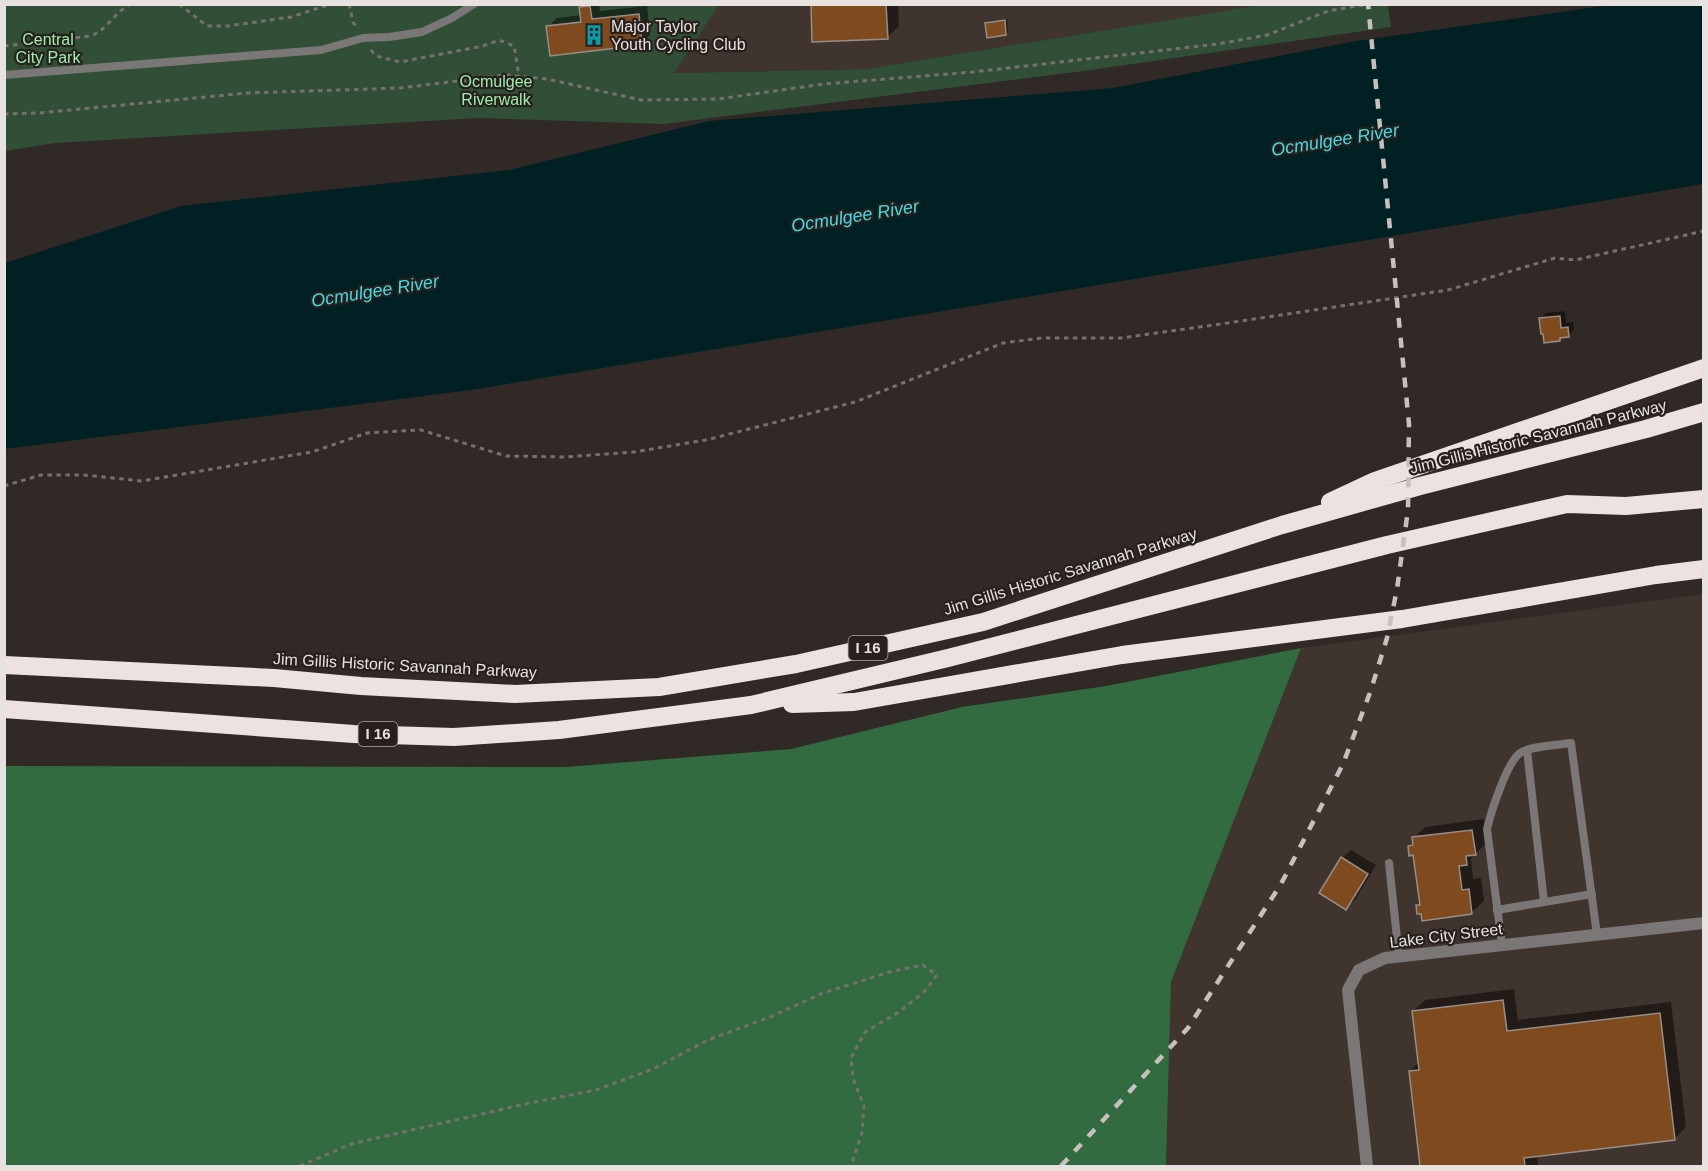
<svg xmlns="http://www.w3.org/2000/svg" width="1708" height="1171" font-family="Helvetica,sans-serif">
<rect width="100%" height="100%" fill="#312926"/>
<g fill="#40342e">
<polygon points="719,5 1260,5 866,69 673,73"/>
<polygon points="1703,594 1703,1166 1166,1166 1171,982 1301,648"/>
</g>
<polygon fill="#304f36" points="5,5 719,5 674,73 866,69 1260,5 1388,5 1391,27 1091,70 664,124 478,118 55,143 5,151"/>
<polygon fill="#326b3f" points="1301,648 1171,982 1166,1166 5,1166 5,766 566,767 791,749 962,707 1106,686"/>
<polygon fill="#012023" points="1618,4 1703,5 1703,184 471,390 5,449 5,263 181,206 509,170 709,121 1113,88 1356,41"/>
<g fill="#0007">
<polygon points="584,4 599,4 600,11 647,6 650,35 642,43 548,27 557,18 581,15 580,8"/>
<polygon points="812,4 898,4 899,26 887,38"/>
<polygon points="1007,19 1008,32 1006,34 987,23 989,21"/>
<polygon points="1565,311 1566,323 1573,322 1574,330 1568,335 1563,336 1559,339 1541,319 1546,313"/>
<polygon points="1484,819 1487,842 1471,859 1473,879 1481,878 1484,901 1472,912 1422,912 1418,906 1421,902 1414,853 1410,846 1414,842 1413,838 1425,827"/>
<polygon points="1351,850 1376,865 1355,900 1346,908 1342,858"/>
<polygon points="1514,989 1518,1020 1671,1002 1686,1127 1674,1139 1537,1155 1538,1166 1422,1166 1410,1071 1419,1062 1413,1011 1425,1000"/>
</g>
<g fill="#804a1f" stroke="#968e89" stroke-width="1.5">
<polygon points="811,4 886,4 888,39 812,42"/>
<polygon points="590,6 592,19 639,14 642,45 550,56 546,26 581,22 579,7"/>
<polygon points="1005,20 1006,35 987,38 985,23"/>
<polygon points="1560,316 1561,328 1568,327 1569,337 1560,338 1560,341 1544,343 1543,334 1541,334 1539,318"/>
<polygon points="1472,830 1476,855 1466,856 1467,865 1459,866 1462,890 1469,889 1472,914 1422,921 1421,914 1417,914 1416,905 1420,905 1413,855 1409,856 1408,846 1413,845 1412,837"/>
<polygon points="1341,857 1368,874 1346,910 1319,893"/>
<polygon points="1503,1000 1507,1031 1660,1013 1675,1140 1524,1158 1525,1166 1420,1166 1409,1071 1419,1070 1412,1011"/>
</g>
<g fill="none" stroke-linecap="round" stroke-linejoin="round">
<g stroke="#77706e" stroke-width="3" stroke-dasharray="4.5 4.5" stroke-linecap="butt">
<polyline points="179,4 207,26 228,26 291,17 331,4"/>
<polyline points="349,4 353,22 358,29"/>
<path d="M 4,46 L 90,36 C 107,31 114,12 131,4"/>
<polyline points="371,50 376,56 400,62 483,46 499,40 514,46 519,76"/>
<polyline points="4,114 39,113 247,93 400,88 506,75 547,79 641,100 718,99 824,84 973,72 1218,44 1267,35 1328,11 1370,4"/>
<polyline points="4,486 41,475 84,475 142,481 312,452 367,433 421,430 506,456 565,457 634,452 706,440 855,402 1003,343 1042,338 1121,338 1214,325 1448,290 1555,258 1575,260 1704,231"/>
<polyline points="300,1166 351,1144 530,1103 596,1090 653,1069 708,1040 770,1017 823,993 893,971 923,965 937,975 925,991 899,1012 865,1032 851,1058 853,1078 864,1106 862,1133 851,1166"/>
</g>
<g stroke="#7c7777" stroke-width="8">
<polyline points="4,75 321,50 363,38 389,37 422,32 452,18 474,4"/>
<polyline points="1527,750 1544,902"/>
<polyline points="1389,863 1399,957"/>
<polyline points="1497,910 1592,894"/>
<path d="M 1502,945 L 1487,829 C 1491,812 1507,762 1520,753 C 1530,746 1558,745 1571,743 L 1597,935"/>
</g>
<polyline stroke="#7c7777" stroke-width="12" points="1367,1166 1348,990 1359,970 1385,958 1704,923"/>
<g stroke="#ede1e1" stroke-width="18">
<polyline points="1330,502 1375,481 1704,368"/>
<polyline points="4,665 274,678 361,686 515,694 659,687 796,664 983,622 1282,525 1420,486 1646,429 1704,412"/>
<polyline points="792,704 854,702 1122,655 1402,619 1656,575 1704,569"/>
<polyline points="4,709 354,734 454,737 559,730 751,705 948,658 1387,545 1567,504 1626,506 1704,499"/>
</g>
<polyline stroke="#c7c0be" stroke-width="4.5" stroke-dasharray="10 10" stroke-linecap="butt" points="1061,1166 1188,1028 1281,884 1343,764 1371,690 1387,638 1397,589 1408,510 1409,424 1368,4"/>
</g>
<defs>
<g id="building-bare" transform="scale(1.62)"><path d="M-4-6H4V6H1V3H-1V6H-4ZM-2.5-4.3h1.7v1.8h-1.7ZM.8-4.3h1.7v1.8H.8ZM-2.5-1h1.7V.8h-1.7ZM.8-1h1.7V.8H.8Z" fill="#0f9aa8" stroke="#27201d" stroke-width="2.5" paint-order="stroke"/></g>
</defs>
<g fill-rule="evenodd">
<use href="#building-bare" x="594" y="35"/>
</g>
<g text-anchor="middle" stroke-width="4.5" stroke-linejoin="round" paint-order="stroke">
<g fill="#27201d" stroke="#ada7a5" stroke-width="1.5">
<rect x="848.5" y="636" width="39" height="24" rx="4.5"/>
<rect x="358.5" y="722" width="39" height="24" rx="4.5"/>
</g>
<g font-size="15" font-weight="bold" fill="#e7e1df">
<text x="868" y="653">I 16</text>
<text x="378" y="739">I 16</text>
</g>
<g font-size="16" fill="#e7e1df" stroke="#27201d" text-anchor="start">
<text x="611" y="32">Major Taylor<tspan x="611" dy="18">Youth Cycling Club</tspan></text>
</g>
<g font-size="16" fill="#9ceeab" stroke="#27201d">
<text x="48" y="45">Central<tspan x="48" dy="18">City Park</tspan></text>
<text x="496" y="87">Ocmulgee<tspan x="496" dy="18">Riverwalk</tspan></text>
</g>
<g font-size="16" fill="#e7e1df" stroke="#27201d">
<text transform="translate(1538 436) rotate(-14)" y="6">Jim Gillis Historic Savannah Parkway</text>
<text transform="translate(1070 571) rotate(-17)" y="6">Jim Gillis Historic Savannah Parkway</text>
<text transform="translate(405 665) rotate(3)" y="6">Jim Gillis Historic Savannah Parkway</text>
<text transform="translate(1446 935) rotate(-7)" y="6">Lake City Street</text>
</g>
<g font-size="18" font-style="italic" fill="#44dae5" stroke="#27201d">
<text transform="translate(1335 140) rotate(-9)" y="6">Ocmulgee River</text>
<text transform="translate(855 216) rotate(-9)" y="6">Ocmulgee River</text>
<text transform="translate(375 291) rotate(-9)" y="6">Ocmulgee River</text>
</g>
</g>
<rect width="1708" height="1171" fill="none" stroke="#e7e1df" stroke-width="12"/>
</svg>
